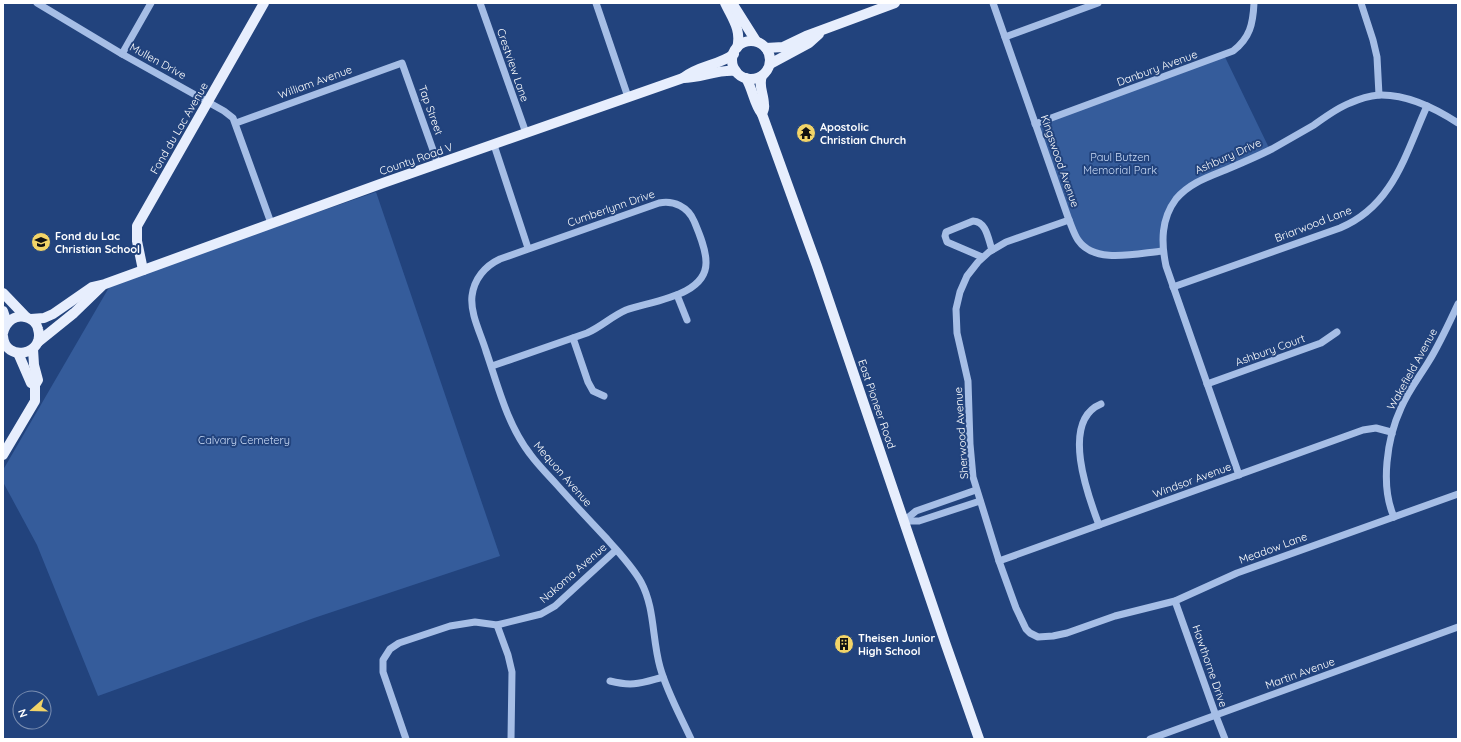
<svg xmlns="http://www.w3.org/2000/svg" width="1461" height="742" font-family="Quicksand,sans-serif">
<rect width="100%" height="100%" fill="#22437d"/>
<g fill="#355c9b">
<polygon points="1224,55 1270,150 1196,182 1171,208 1163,251 1110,256 1078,241 1035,124"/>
<polygon points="376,192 500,556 314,618 98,696 37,545 3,482 3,470 111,284"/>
</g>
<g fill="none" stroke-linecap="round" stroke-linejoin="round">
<g stroke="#a6bee6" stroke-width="7">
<polyline points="37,3 122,54 224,111 233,118 271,223"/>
<polyline points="480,3 526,133"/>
<polyline points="596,3 628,97"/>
<path d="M 993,3 L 1069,220 C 1072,227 1074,234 1078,240 C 1095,265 1138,253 1163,251"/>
<polyline points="1361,3 1373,40 1377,57 1379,95"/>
<polyline points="1005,37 1098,3"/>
<polyline points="122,54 151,3"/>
<polyline points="236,123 402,63 438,164"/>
<path d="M 1035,124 L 1233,51 C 1250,38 1253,24 1254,3"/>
<polyline points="494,145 528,248"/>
<polyline points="1069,220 1006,242 989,252 978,262 967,276 960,292 956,309 957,333 968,381 970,444 973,477 999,561 1016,608 1026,629 1030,633 1038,637 1053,636 1067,633 1115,616 1175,601 1237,573 1458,494"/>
<path d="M 982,257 L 947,242 L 945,236 L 946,232 L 973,221 C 987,222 988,239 992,250"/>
<path d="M 1173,287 L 1340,228 C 1393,206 1405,155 1427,106"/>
<polyline points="677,295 687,320"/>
<polyline points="573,338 588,382 593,391 604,396"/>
<path d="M 492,366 L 587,333 C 601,327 612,316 626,310 C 651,301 707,296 706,262 C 706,249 699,233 694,221 C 688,207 674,200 659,203 L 500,259 C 485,266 474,279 472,296 C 470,314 481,334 486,351 C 498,386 507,424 530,454 C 538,465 548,475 558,486 C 574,504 590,521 607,539 C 619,553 632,566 641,582 C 655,608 652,639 660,667 C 667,692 680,715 691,739"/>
<polyline points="1207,384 1321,343 1337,332"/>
<path d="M 1239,475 L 1166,266 C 1161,242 1161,219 1176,199 C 1190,182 1211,176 1230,168 C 1244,162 1258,156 1272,149 C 1286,141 1300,133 1314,125 C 1325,117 1337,108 1350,103 C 1359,99 1369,96 1379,95 C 1407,94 1435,108 1458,123"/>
<path d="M 1394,517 C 1380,486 1387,438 1401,408 C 1408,391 1420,376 1429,361 C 1440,343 1449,323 1458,304"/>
<polyline points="904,521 916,511 976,490"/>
<polyline points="904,521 919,521 980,501"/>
<path d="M 1099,525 C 1088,496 1060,421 1101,404"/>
<polyline points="999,561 1363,430 1376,428 1391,432 1392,434"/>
<polyline points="1175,601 1216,716 1225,739"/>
<polyline points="497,625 508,655 512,672 511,739"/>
<path d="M 610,681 C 633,687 641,683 663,677"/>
<polyline points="406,739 383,672 383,660 390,649 399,643 450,626 475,622 497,625 541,614 555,606 616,550"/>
<polyline points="1150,739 1458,627"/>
</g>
<g stroke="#e7eefd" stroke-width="10">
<path d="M 725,3 C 732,18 742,30 737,48"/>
<polyline points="732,3 756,41"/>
<circle cx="751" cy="60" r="19"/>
<polyline points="766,48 783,47 806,36 895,3"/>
<polyline points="770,64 809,43 819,34"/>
<path d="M 762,76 C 758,86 764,94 764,105 C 765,108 763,111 762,114 L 817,266 L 946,645 L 979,739"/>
<path d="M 683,78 C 701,78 718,69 736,71"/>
<path d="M 746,78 C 753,90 754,104 762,114"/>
<polyline points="143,270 137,241 137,226 264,3"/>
<polyline points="3,293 26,317"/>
<polyline points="3,311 7,323"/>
<path d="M 31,319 L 44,318 L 53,314 L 92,287 L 105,284 L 383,183 L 683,78 C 699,65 718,66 734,54"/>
<path d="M 3,333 C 6,321 16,313 28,318 C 33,320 37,324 38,329 C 46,355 5,363 3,336"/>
<polyline points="38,342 74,313 103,285"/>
<polyline points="18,353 31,383 35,385"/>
<polyline points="3,455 35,401 35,385 38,380 34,365 33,349"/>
</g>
</g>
<defs>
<g id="temple-disc" transform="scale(1)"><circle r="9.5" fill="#f2d468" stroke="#22437d"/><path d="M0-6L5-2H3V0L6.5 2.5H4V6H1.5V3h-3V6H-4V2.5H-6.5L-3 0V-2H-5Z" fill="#111"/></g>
<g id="school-disc" transform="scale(1)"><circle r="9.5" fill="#f2d468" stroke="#22437d"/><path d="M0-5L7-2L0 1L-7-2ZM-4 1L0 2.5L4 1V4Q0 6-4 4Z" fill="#111"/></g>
<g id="building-disc" transform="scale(1)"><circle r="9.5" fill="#f2d468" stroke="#22437d"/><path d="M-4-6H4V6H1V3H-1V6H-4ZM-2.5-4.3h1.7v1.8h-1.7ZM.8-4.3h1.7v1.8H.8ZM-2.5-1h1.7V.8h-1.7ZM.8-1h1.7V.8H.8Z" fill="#111"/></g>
</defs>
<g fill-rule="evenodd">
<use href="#temple-disc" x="806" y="133"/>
<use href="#school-disc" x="41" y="242"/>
<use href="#building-disc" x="844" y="644"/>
</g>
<g text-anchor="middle" stroke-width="4" stroke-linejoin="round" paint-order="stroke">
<g font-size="11" fill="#fff" stroke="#22437d">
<text transform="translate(158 61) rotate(29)" y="4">Mullen Drive</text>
<text transform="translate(513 65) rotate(71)" y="4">Crestview Lane</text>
<text transform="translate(1157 68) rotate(-20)" y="4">Danbury Avenue</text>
<text transform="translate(315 82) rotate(-20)" y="4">William Avenue</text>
<text transform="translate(431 110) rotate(70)" y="4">Tap Street</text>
<text transform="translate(179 128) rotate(-60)" y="4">Fond du Lac Avenue</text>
<text transform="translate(1228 156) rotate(-24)" y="4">Ashbury Drive</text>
<text transform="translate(416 159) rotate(-19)" y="4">County Road V</text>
<text transform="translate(1060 161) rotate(71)" y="4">Kingswood Avenue</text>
<text transform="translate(611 208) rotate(-19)" y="4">Cumberlynn Drive</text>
<text transform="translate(1313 224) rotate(-21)" y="4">Briarwood Lane</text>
<text transform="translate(1270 350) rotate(-20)" y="4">Ashbury Court</text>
<text transform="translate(1412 369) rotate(-61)" y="4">Wakefield Avenue</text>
<text transform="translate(877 404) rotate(71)" y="4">East Pioneer Road</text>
<text transform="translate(961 433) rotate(-94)" y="4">Sherwood Avenue</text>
<text transform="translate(563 474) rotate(49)" y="4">Mequon Avenue</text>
<text transform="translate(1192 480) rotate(-20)" y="4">Windsor Avenue</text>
<text transform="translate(1273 548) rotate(-20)" y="4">Meadow Lane</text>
<text transform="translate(573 573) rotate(-41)" y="4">Nakoma Avenue</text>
<text transform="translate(1210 666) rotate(71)" y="4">Hawthorne Drive</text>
<text transform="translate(1300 673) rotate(-20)" y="4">Martin Avenue</text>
</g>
<g font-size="11" font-weight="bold" fill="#fff" stroke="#22437d" text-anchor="start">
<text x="820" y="131">Apostolic<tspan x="820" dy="13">Christian Church</tspan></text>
<text x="55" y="240">Fond du Lac<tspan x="55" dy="13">Christian School</tspan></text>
<text x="858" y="642">Theisen Junior<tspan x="858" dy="13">High School</tspan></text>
</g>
<g font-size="11" fill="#c9daf5" stroke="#22437d">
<text x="1120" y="161">Paul Butzen<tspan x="1120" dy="13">Memorial Park</tspan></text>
<text x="244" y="444">Calvary Cemetery</text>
</g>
</g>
<rect width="1461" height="742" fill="none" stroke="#ffffff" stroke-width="8"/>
<g transform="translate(32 710) rotate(250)"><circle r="19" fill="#22437d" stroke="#7a8eb1"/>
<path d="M0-3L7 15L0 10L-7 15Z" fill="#f2d468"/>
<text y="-6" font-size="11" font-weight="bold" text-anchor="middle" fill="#ffffff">N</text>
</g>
</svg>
